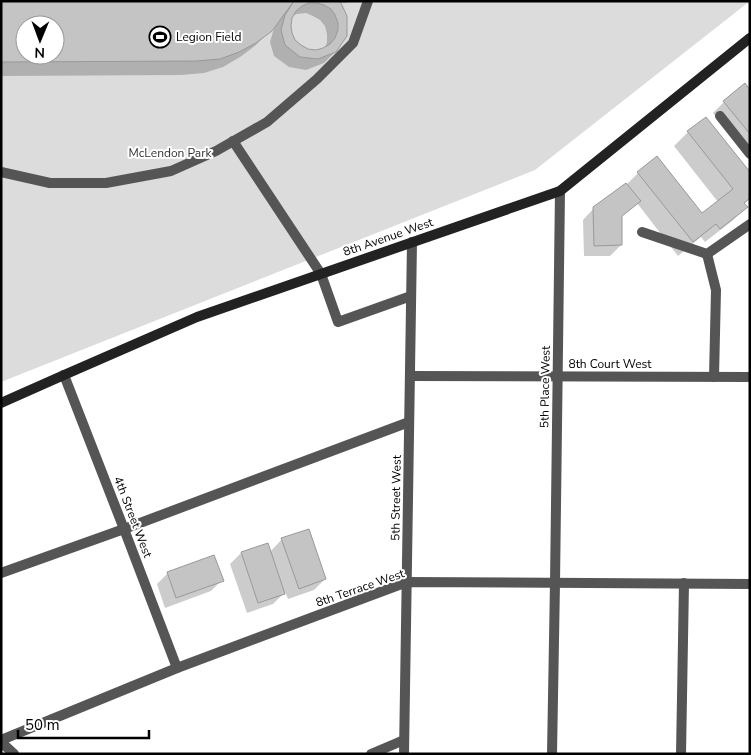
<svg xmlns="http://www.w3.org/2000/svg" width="751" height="755" font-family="'Nunito Sans',sans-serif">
<rect width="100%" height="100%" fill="#fff"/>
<path fill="#dcdcdc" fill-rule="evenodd" d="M 1,1 L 750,1 L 535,170 L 1,382 ZM 25,25 L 55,25 L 55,55 L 25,55 Z"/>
<g fill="#0003" fill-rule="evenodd">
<path d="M 1,1 L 293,3 L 296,1 L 348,1 L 346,3 L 338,2 L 346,17 L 335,52 L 324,63 L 306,70 L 289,67 L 274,56 L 270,42 L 275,25 L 256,45 L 240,57 L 223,67 L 204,73 L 181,75 L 1,76 ZM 306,13 L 313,16 L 320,20 L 325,26 L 327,34 L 327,42 L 325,48 L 316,51 L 308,50 L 294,41 L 290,26 L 292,16 L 297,14 ZM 25,25 L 55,25 L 55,55 L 25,55 Z"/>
<polygon points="744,85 750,92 750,158 713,113 724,102"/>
<polygon points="688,132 750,174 750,199 744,204 746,207 732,221 705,242 701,237 678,256 637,203 620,218 621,245 610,256 584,256 583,220 594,208 626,185 638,173 702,215 718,202 674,146"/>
<polygon points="282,539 325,579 314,590 288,599 285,592 273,604 247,613 230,564 241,553 267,545 270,552"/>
<polygon points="168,573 222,580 211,591 165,608 157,584"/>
</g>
<g fill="#c4c4c4" stroke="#999" fill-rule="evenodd">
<path d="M 1,1 L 294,1 L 272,31 L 256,43 L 239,52 L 220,59 L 196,61 L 1,62 ZM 25,25 L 55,25 L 55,55 L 25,55 Z"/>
<path d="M 294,1 L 340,1 L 347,16 L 347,36 L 336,52 L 318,59 L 300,57 L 285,45 L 281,30 L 285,15 ZM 309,3 L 317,3 L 324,5 L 331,9 L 335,15 L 338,23 L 338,30 L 335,38 L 330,44 L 323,48 L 316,50 L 308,49 L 301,45 L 295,40 L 292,33 L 291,26 L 292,18 L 296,11 L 302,6 Z"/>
<polygon points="745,83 750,90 750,134 723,101"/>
<polygon points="706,117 750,172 750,198 744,203 748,207 720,229 716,224 693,242 637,172 657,156 702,213 733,189 687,131"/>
<polygon points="626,183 641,201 622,216 622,245 594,246 593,207"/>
<polygon points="309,529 326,579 299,589 281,538"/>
<polygon points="268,543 285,594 258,603 241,552"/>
<polygon points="214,555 224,581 176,598 167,572"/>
</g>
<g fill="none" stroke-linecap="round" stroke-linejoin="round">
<g stroke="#555" stroke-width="10">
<polyline points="720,116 750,154"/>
<polyline points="233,141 321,274 338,322 411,296"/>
<polyline points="1,172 50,183 106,183 171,171 216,151 267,122 317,79 353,43 368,1"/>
<polyline points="642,232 707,254 750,224"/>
<polyline points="707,254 716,290 714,377"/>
<polyline points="1,573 124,529 409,422"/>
<polyline points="371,754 404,740"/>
<polyline points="552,754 555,583"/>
</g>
<g stroke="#555" stroke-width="10">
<polyline points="64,375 124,529 177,668"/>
<polyline points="410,376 750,377"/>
<polyline points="555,583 560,191"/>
<polyline points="1,740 177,668 407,582 750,584"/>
<polyline points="1,742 14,754"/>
<polyline points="404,754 412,242"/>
<polyline points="681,754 684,583"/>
</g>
<polyline stroke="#222" stroke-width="10" points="1,403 64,375 197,317 560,191 750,38"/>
</g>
<defs>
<g id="stadium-ring" transform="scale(1.125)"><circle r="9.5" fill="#fff" stroke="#000" stroke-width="1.5"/><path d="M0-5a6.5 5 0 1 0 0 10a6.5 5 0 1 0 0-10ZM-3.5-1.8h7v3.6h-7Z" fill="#000"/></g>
</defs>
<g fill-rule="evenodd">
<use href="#stadium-ring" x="160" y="37"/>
</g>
<g text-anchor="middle" stroke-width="4" stroke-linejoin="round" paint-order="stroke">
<g font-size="12" fill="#000" stroke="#fff" text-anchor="start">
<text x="176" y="41">Legion Field</text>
</g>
<g font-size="12" fill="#333" stroke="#fff">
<text x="170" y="157">McLendon Park</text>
</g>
<g font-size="12" fill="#000" stroke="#fff">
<text transform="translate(388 237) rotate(-19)" y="4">8th Avenue West</text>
<text x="610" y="368">8th Court West</text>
<text transform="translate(545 387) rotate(-89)" y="4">5th Place West</text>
<text transform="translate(396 498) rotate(-89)" y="4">5th Street West</text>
<text transform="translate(133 517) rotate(69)" y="4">4th Street West</text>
<text transform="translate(360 588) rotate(-19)" y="4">8th Terrace West</text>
</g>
</g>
<rect width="751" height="755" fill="none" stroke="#000000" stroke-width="5"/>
<g transform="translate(40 40) rotate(181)"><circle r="24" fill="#ffffff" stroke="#999999"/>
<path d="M0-4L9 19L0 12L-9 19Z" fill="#000000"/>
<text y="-8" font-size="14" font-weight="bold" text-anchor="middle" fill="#000000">N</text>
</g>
<path d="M18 730v8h131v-8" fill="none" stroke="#000000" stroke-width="2.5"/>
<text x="25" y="730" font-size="15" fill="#000000" stroke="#ffffff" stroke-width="4" paint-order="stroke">50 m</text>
</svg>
